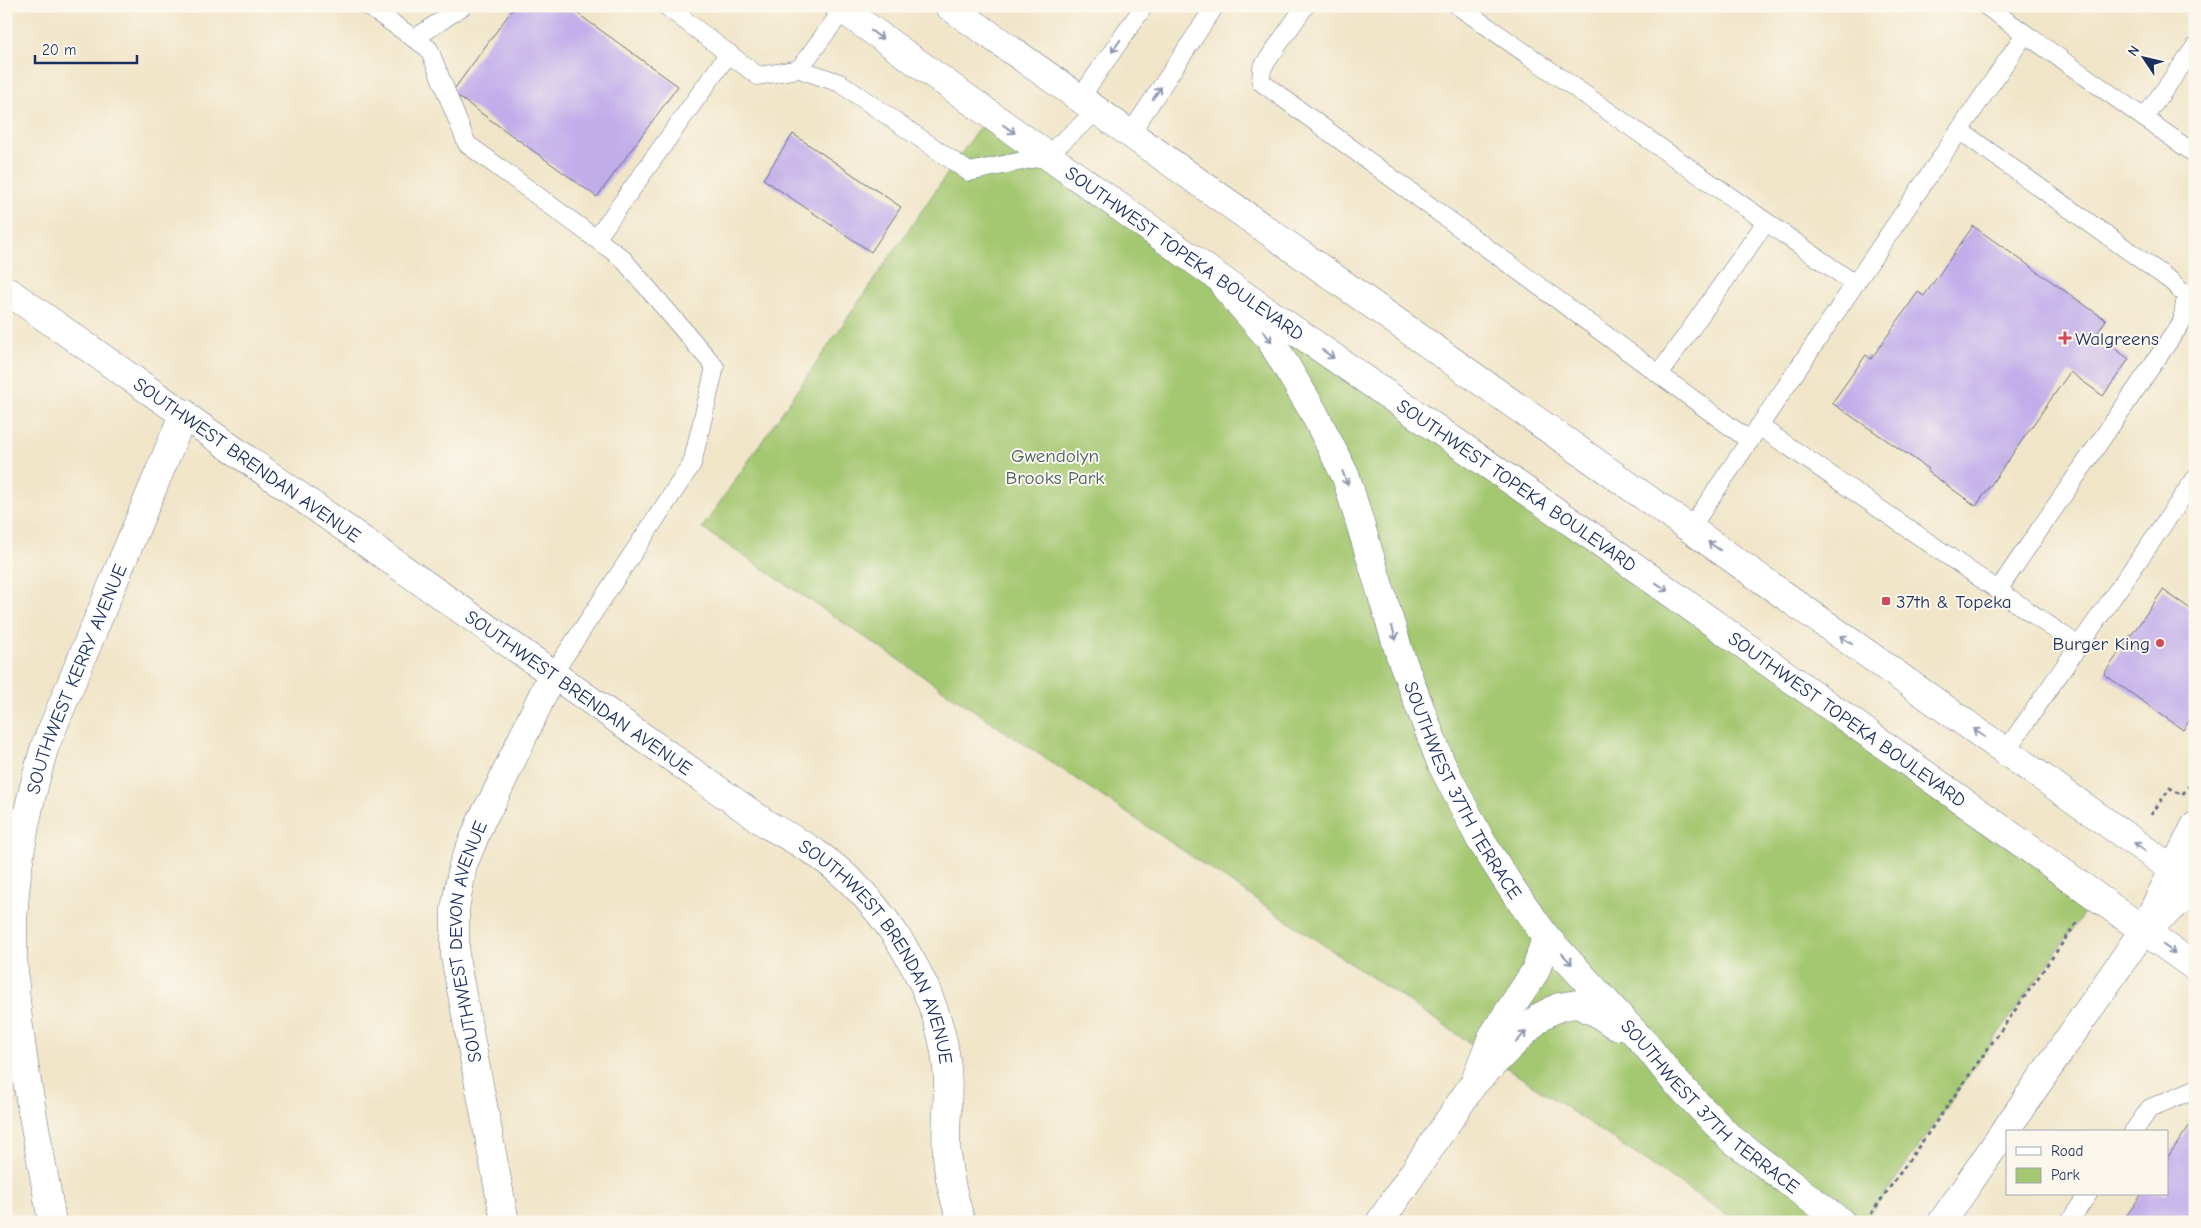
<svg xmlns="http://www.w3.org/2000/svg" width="2201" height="1228" font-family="'Comic Neue',sans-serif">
<rect width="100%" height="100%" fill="#fbf7ec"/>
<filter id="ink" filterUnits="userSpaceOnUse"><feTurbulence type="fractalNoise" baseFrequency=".02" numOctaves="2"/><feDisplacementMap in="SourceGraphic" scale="10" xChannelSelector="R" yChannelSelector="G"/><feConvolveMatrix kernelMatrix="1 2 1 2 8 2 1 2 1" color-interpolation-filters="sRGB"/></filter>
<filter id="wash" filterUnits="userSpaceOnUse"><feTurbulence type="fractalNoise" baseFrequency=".0096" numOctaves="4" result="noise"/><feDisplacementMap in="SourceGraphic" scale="20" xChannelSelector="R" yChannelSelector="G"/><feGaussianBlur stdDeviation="1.12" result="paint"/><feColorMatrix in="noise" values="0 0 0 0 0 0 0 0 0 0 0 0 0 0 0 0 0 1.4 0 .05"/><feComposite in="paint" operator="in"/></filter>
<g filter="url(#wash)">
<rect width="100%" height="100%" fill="#f0e5c8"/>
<polygon fill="#a4c771" stroke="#607b68" points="988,115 2095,897 1865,1222 1737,1222 702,528"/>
<g id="blocks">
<g fill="#c1adea">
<polygon points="515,6 567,6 678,86 597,197 452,92"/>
<polygon points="793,134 901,207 871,252 763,179"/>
<polygon points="1973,226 2106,320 2096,335 2129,359 2103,396 2070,372 1976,506 1927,471 1929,469 1832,403 1866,355 1871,359 1918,292 1924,296"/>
<polygon points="2163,590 2195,612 2195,713 2183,730 2104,674"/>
<polygon points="2195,1118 2195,1222 2122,1222 2142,1194 2167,1194 2167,1158"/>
</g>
</g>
</g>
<g filter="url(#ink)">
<use href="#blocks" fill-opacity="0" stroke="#666f83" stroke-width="1"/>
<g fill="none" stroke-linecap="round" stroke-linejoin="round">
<g stroke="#666f83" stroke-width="19">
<g id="service">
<polyline points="368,6 429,49 467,144 622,258 715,367 692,464 552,675"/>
<polyline points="666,6 758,76 799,69 843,10"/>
<polyline points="1305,6 1262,68 1261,82 1750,441"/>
<polyline points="1458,6 1855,284 1690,529"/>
<polyline points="1986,6 2195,154"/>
<polyline points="414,39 463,6"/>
<polyline points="799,69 840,83 969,172 1046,156 1097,111"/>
<polyline points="1080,98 1144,6"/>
<polyline points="2144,118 2195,47"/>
<polyline points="1959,130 2171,281 2186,296 2182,322 1998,590"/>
<polyline points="1130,134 1215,6"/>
<polyline points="596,239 729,53"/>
<polyline points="1855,284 2025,34"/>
<polyline points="1659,374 1766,222"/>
<polyline points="1759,426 2079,646"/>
<polyline points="2005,752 2195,479"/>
<polyline points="2133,1132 2150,1108 2195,1089"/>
<polyline points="2069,1222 2088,1194"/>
</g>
</g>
<g stroke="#666f83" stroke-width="29">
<g id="minor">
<path id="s1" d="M 1225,287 L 1270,339 L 1313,411 L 1346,477 L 1400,655 L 1441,763 L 1480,839 L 1510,886 L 1546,937 L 1647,1046 L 1673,1079 L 1729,1137 L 1841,1222"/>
<path id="s2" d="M 6,290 L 768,825 C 784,834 801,843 817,854 C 882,898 940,989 947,1068 C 950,1097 944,1126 947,1155 C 948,1178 955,1200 961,1222"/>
<polyline points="1477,1075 1492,1037 1536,970 1546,937"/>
<path id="s3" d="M 52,1222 C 37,1130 14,1037 13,943 C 12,876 26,810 45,746 L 184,413"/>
<path id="s4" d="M 505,1222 L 455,957 L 455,909 L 463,865 L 482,819 L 494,798 L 552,675"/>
<polyline points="1380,1222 1474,1083 1541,1016 1559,1007 1577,1004 1597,1013 1616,1026"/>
</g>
</g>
<g stroke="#666f83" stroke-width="29">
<g id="secondary">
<polyline points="2152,924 2195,888"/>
<polyline points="1942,1222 2143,931 2195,826"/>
</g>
</g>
<g stroke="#666f83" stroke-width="29">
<g id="primary">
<path id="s5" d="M 838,6 L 1212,273 L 1597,540 L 2195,967"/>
<polyline points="949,6 2195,885"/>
</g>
</g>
<g stroke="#666f83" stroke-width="3" stroke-dasharray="4 4" stroke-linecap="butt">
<polyline points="2189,785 2195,789"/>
<polyline points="2151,815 2170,788 2182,795 2195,778"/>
<polyline points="1871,1214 2078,921"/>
</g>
<use href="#service" stroke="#fff" stroke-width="18"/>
<use href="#minor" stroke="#fff" stroke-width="28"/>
<use href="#secondary" stroke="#fff" stroke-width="28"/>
<use href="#primary" stroke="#fff" stroke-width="28"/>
</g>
<defs><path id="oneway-shaft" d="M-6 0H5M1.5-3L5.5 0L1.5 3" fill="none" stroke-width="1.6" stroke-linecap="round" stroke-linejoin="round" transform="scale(1.25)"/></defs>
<g stroke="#8d97ae">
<use href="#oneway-shaft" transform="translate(877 35) rotate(36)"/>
<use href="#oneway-shaft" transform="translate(1116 46) rotate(125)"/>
<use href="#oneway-shaft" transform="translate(1157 93) rotate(-56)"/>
<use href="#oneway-shaft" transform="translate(1009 129) rotate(35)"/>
<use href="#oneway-shaft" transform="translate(1267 336) rotate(52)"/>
<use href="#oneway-shaft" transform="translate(1328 354) rotate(35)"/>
<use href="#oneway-shaft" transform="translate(1345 478) rotate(69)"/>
<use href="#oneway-shaft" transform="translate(1714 546) rotate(-145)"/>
<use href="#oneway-shaft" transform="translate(1662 587) rotate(36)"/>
<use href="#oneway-shaft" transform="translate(1394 633) rotate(73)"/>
<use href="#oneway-shaft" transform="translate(1846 640) rotate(-145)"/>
<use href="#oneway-shaft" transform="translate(1979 733) rotate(-145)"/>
<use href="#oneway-shaft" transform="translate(2140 847) rotate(-145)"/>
<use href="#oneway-shaft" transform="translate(2169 949) rotate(35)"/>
<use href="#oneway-shaft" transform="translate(1567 959) rotate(47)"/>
<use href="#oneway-shaft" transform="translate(1521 1037) rotate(-47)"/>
</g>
</g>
<g fill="#d1495b" stroke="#fbf7ec" stroke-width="2">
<path d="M2062.5 330.5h5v5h5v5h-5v5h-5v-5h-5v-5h5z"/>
<rect x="1881" y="596" width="10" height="10" rx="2.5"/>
<circle cx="2160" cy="643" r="5"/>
</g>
<g text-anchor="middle" stroke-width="4" stroke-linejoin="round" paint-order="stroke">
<g font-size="19" fill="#1b2f5e" stroke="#fbf7ec">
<text dy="7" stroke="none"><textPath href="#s5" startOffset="426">SOUTHWEST TOPEKA BOULEVARD</textPath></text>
<text dy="7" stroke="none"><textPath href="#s2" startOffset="295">SOUTHWEST BRENDAN AVENUE</textPath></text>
<text dy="7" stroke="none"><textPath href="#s5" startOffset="831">SOUTHWEST TOPEKA BOULEVARD</textPath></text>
<text dy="7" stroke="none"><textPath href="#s3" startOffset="556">SOUTHWEST KERRY AVENUE</textPath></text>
<text dy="7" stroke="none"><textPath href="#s2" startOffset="700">SOUTHWEST BRENDAN AVENUE</textPath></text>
<text dy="7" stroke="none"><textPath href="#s5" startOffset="1236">SOUTHWEST TOPEKA BOULEVARD</textPath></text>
<text dy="7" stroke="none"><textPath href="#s1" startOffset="562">SOUTHWEST 37TH TERRACE</textPath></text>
<text dy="7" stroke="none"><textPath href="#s4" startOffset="286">SOUTHWEST DEVON AVENUE</textPath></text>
<text dy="7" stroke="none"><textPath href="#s2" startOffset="1105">SOUTHWEST BRENDAN AVENUE</textPath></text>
<text dy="7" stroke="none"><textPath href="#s1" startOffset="968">SOUTHWEST 37TH TERRACE</textPath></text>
</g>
<g font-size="19" fill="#1b2f5e" stroke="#fbf7ec" text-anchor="start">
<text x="2075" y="345">Walgreens</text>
<text x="1896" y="608">37th &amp; Topeka</text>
<text x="2150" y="650" text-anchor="end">Burger King</text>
</g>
<g font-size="19" fill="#445d64" stroke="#fbf7ec">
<text x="1055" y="462">Gwendolyn<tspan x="1055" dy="22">Brooks Park</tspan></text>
</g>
</g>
<rect width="2201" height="1228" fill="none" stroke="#fbf7ec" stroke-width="25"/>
<rect x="2006" y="1130" width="162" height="65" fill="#fbf7ec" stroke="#a1a7b3"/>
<rect x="2016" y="1147" width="25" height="8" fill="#ffffff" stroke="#a1a7b3"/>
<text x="2051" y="1156" font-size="15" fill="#1b2f5e">Road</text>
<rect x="2016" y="1168" width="25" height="15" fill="#a4c771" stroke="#a1a7b3"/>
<text x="2051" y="1180" font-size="15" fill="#1b2f5e">Park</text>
<g transform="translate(2144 58) rotate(305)" stroke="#fbf7ec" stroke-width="4" paint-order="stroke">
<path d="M0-4L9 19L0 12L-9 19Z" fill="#1b2f5e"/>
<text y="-8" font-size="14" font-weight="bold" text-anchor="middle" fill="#1b2f5e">N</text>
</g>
<path d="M35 55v8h102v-8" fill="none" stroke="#1b2f5e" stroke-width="2.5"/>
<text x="42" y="55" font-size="15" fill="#1b2f5e" stroke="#fbf7ec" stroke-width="4" paint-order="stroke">20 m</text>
</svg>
